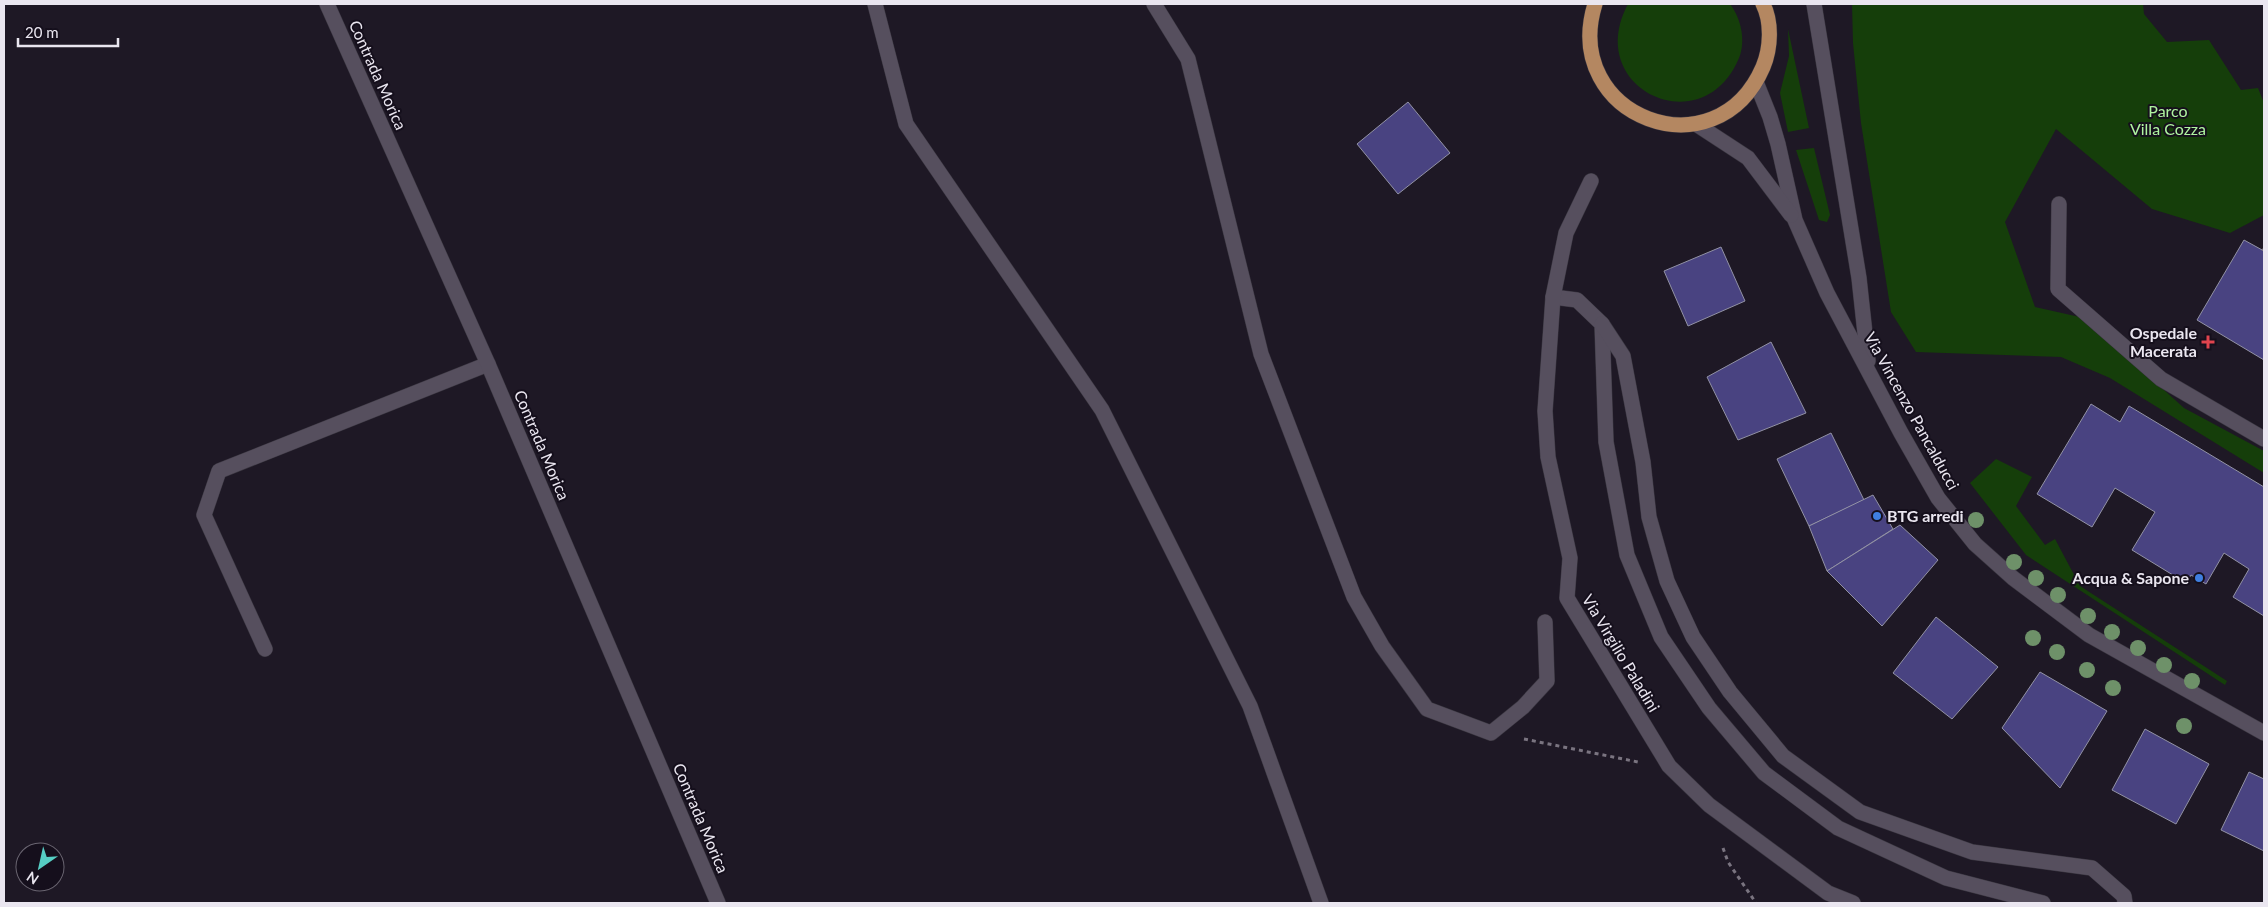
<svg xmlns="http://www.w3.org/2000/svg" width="2268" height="907" font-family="Lato,sans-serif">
<rect width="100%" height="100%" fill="#1e1825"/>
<g fill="#153e0a">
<path d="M 1628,4 L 1730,4 C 1741,18 1746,41 1739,58 C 1703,145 1582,89 1628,4 Z"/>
<polygon points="1852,4 2143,4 2144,14 2167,42 2209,40 2241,90 2258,88 2264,103 2264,215 2230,233 2152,209 2056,129 2005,222 2035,307 2084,318 2184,408 2264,451 2264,473 2110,378 2061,357 1916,352 1891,312 1861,123 1853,43"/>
<polygon points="1788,29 1809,128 1788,132 1780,93 1789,56"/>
<polygon points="1814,148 1830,215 1827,222 1819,220 1796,150"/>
<polygon points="1996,459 2032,477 2016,506 2045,545 2055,539 2080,586 2227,681 2225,685 2026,555 1970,483"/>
</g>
<g fill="#494381" stroke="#9292a5">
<polygon points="1408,102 1450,153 1398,194 1357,144"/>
<polygon points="2244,240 2264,251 2264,360 2197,320"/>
<polygon points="1721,247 1745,301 1688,326 1664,271"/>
<polygon points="1771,342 1806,413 1738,440 1707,377"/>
<polygon points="2091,404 2120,422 2129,406 2264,487 2264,616 2233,597 2249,569 2224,553 2206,584 2191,575 2186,583 2132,550 2155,512 2115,488 2092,527 2037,494"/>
<polygon points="1831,433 1864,500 1809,526 1777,459"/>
<polygon points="1873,495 1893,529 1827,571 1809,526"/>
<polygon points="1900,525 1938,560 1882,626 1827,571"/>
<polygon points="1936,617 1998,667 1952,719 1893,673"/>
<polygon points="2040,672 2107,711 2060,788 2002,728"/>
<polygon points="2145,729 2209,764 2176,824 2112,790"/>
<polygon points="2249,772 2264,779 2264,851 2221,830"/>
</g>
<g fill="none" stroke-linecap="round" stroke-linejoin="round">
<g stroke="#3a3640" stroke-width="16">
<g id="lane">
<polyline points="875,4 906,124 1102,410 1250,706 1321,903"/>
<polyline points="1154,4 1188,59 1261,354 1354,597 1382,646 1427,709 1491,733 1523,707 1547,681 1545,622"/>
<polyline points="2059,204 2058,289 2161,379 2264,439"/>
<polyline points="1553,297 1577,300 1602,324 1606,442 1627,555 1661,637 1709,708 1764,773 1838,828 1946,878 2043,903"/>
<polyline points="1602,324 1623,356 1643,462 1649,517 1667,581 1693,637 1730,692 1783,756 1860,812 1972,852 2092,868 2124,896 2125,903"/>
<polyline points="265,649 204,515 219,471 488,364"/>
</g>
</g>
<g stroke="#3a3640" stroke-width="16">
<g id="street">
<polyline points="327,4 488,364 718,903"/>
<polyline points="1591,181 1566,233 1553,297 1545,411 1548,457 1570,558 1567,598 1669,766 1709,805 1828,893 1853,903"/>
</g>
</g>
<g stroke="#3a3640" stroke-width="16">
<g id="secondary">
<polyline points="1814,4 1859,278 1868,361"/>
<polyline points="1756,82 1770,117 1778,144 1795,220 1827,293 1901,433 1938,498 1975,544 2013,578 2089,635 2264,733"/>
<polyline points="1696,124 1748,158 1791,215"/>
</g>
</g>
<g stroke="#3a3640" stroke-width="16">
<path id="primary" d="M 1595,4 C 1560,117 1716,176 1763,67 C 1771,48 1772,22 1763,4"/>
</g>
<g stroke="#7a7480" stroke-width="3" stroke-dasharray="4 4" stroke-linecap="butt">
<polyline points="2263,251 2264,249"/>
<polyline points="1524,739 1638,762"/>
<polyline points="1723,848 1728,862 1756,903"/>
</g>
<use href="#lane" stroke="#564f5e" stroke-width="15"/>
<use href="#street" stroke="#564f5e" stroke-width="15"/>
<use href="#secondary" stroke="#564f5e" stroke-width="15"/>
<use href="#primary" stroke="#b48761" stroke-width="15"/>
</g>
<g fill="#6e9169">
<circle cx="1976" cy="520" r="8"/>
<circle cx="2014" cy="562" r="8"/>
<circle cx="2036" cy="578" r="8"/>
<circle cx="2058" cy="595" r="8"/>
<circle cx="2088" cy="616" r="8"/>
<circle cx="2112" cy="632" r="8"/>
<circle cx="2033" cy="638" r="8"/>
<circle cx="2138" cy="648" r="8"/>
<circle cx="2057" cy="652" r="8"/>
<circle cx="2164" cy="665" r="8"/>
<circle cx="2087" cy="670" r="8"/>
<circle cx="2192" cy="681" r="8"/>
<circle cx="2113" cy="688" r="8"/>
<circle cx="2184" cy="726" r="8"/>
</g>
<path fill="#e0444e" stroke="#150f1c" stroke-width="2" d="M2205.5 334.5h5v5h5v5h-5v5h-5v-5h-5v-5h5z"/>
<g fill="#3f7fe0" stroke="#150f1c" stroke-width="2">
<circle cx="1877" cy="516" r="5"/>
<circle cx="2199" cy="578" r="5"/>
</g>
<g text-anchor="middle" stroke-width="4" stroke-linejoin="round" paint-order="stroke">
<g font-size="16" fill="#eae6f0" stroke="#150f1c">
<text transform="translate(378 75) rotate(66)" y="6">Contrada Morica</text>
<text transform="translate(1912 411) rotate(61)" y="6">Via Vincenzo Pancalducci</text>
<text transform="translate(542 445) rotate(67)" y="6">Contrada Morica</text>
<text transform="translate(1621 653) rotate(59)" y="6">Via Virgilio Paladini</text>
<text transform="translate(701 818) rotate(67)" y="6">Contrada Morica</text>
</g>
<g font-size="16" fill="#aff4a0" stroke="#150f1c">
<text x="2168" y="117">Parco<tspan x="2168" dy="18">Villa Cozza</tspan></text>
</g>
<g font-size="16" font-weight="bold" fill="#eae6f0" stroke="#150f1c" text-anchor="end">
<text x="2197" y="339">Ospedale<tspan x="2197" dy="18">Macerata</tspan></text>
<text x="1887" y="522" text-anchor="start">BTG arredi</text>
<text x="2189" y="584">Acqua &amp; Sapone</text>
</g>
</g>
<rect width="2268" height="907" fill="none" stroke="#eae6f0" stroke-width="10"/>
<g transform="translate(40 867) rotate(214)"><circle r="24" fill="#150f1c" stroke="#6a6571"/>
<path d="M0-4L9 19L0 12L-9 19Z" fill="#56cec4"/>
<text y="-8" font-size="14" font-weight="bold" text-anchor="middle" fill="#eae6f0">N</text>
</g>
<path d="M18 38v8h100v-8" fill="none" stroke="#eae6f0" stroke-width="2.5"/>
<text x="25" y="38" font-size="15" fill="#eae6f0" stroke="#150f1c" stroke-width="4" paint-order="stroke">20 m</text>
</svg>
